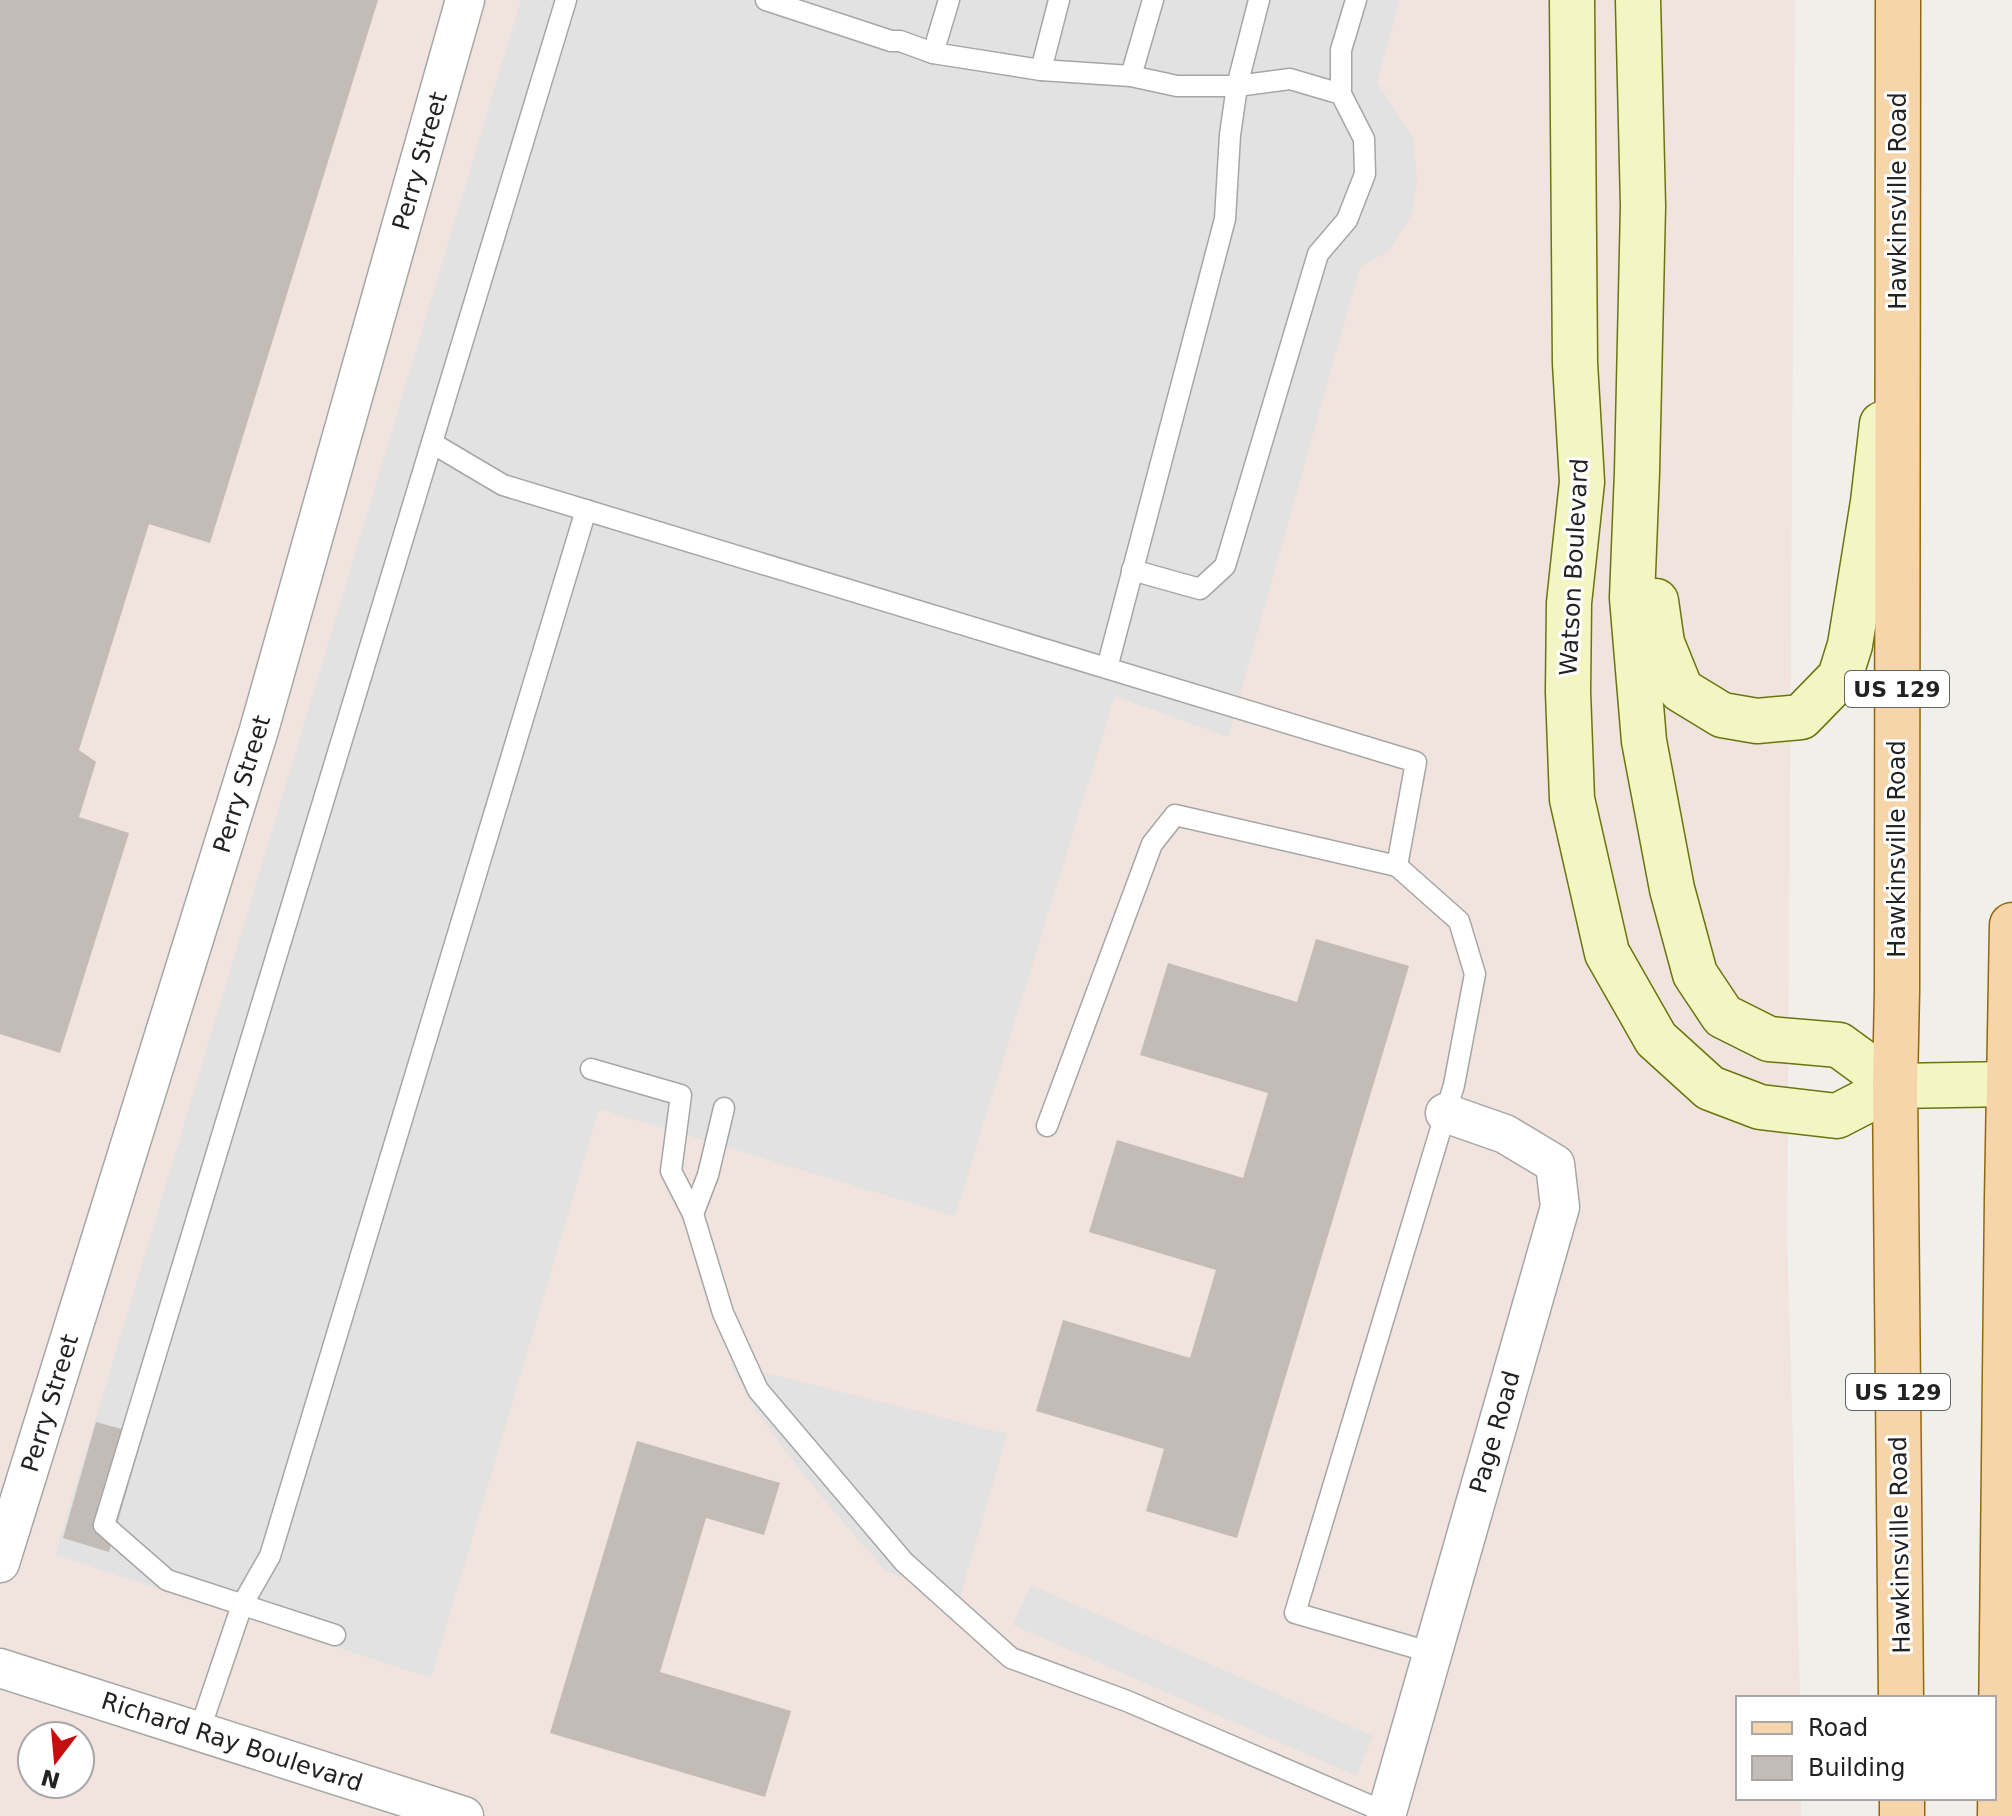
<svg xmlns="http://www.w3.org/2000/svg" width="2012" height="1816" font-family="'DejaVu Sans',sans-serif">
<rect width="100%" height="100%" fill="#f1efe9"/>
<path fill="#f1e3de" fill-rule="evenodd" d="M 0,0 L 1795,0 L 1787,1235 L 1800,1698 L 1738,1698 L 1738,1798 L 1801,1798 L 1801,1816 L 0,1816 ZM 32,1736 L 80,1736 L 80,1784 L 32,1784 Z"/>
<g fill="#e2e2e2">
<polygon points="521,0 1400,0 1377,82 1414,140 1417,185 1412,214 1389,251 1360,267 1228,737 1115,696 955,1216 599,1109 431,1678 55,1555"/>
<polygon points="730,1364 1007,1434 959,1601 886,1571 841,1520 796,1465 757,1412"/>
<polygon points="1031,1585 1373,1736 1356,1776 1013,1625"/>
</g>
<g fill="#c2bbb6">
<polygon points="0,0 378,0 210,543 149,524 79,750 96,762 79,817 129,833 60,1053 0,1034"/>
<polygon points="1316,939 1409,966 1237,1538 1146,1511 1164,1449 1036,1411 1063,1320 1190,1358 1216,1270 1089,1232 1117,1140 1243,1178 1268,1093 1140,1055 1168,963 1297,1002"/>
<polygon points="96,1422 143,1435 109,1552 63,1538"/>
<polygon points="637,1441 780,1483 764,1535 706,1518 660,1672 791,1711 765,1797 550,1733"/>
</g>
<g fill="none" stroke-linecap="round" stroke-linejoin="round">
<g stroke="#a6a6a6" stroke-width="23">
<g id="lane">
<polyline points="766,0 891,41 900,41 933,53 1041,70 1131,76 1177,86 1237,86 1290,79 1341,94 1364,139 1365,174 1347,220 1318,254 1225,566 1200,589 1132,570"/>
<polyline points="933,53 949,0"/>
<polyline points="1041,70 1059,0"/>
<polyline points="1131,76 1153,0"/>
<polyline points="1341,94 1341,50 1356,0"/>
<polyline points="432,443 503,485 1416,762 1397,866 1175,815 1152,844 1047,1126"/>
<polyline points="1107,668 1225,219 1230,135 1237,86 1259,0"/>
<polyline points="1397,866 1459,921 1475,974 1454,1085 1295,1613 1433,1653"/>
<polyline points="591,1069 681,1095 671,1171 693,1214 723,1313 758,1390 904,1562 1011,1658 1127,1701 1387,1813"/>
<polyline points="693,1214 708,1175 724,1108"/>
<polyline points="335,1635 167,1580 104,1525 566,0"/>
<polyline points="199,1732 242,1605 270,1556 586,510"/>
</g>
</g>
<g stroke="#a6a6a6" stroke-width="41">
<g id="street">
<polyline points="0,1563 259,730 465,0"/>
<polyline points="0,1668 464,1816"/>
<polyline points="1386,1816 1560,1207 1555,1164 1505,1134 1445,1113"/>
</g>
</g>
<g stroke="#69750d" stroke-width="47">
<g id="secondary">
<polyline points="1572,0 1575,363 1582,482 1569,603 1568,692 1572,799 1607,953 1656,1039 1710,1088 1760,1107 1837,1116 1895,1086 2012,1084"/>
<polyline points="1638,0 1643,206 1637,472 1632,598 1644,741 1672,889 1695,974 1723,1016 1769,1039 1839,1045 1895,1086"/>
<polyline points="1656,601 1662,643 1681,690 1722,715 1757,721 1801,717 1840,677 1850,645 1873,502 1882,424"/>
</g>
</g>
<g stroke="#95670b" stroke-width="47">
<g id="primary">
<polyline points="1898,0 1897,991 1895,1086 1901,1698"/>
<polyline points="1902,1816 1902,1798"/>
<polyline points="2000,1816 2007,1199 2012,925"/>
</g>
</g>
<use href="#lane" stroke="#fff" stroke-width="20"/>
<use href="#street" stroke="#fff" stroke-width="38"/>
<use href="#secondary" stroke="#f3f6c3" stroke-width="44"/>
<use href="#primary" stroke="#f6d5aa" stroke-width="44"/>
</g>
<g text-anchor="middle" stroke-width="6" stroke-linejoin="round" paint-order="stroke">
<g fill="#fff" stroke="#646464" stroke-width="2">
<rect x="1845" y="671" width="104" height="36" rx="6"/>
<rect x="1846" y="1374" width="104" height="36" rx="6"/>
</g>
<g font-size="22" font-weight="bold" fill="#222">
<text x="1897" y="697">US 129</text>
<text x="1898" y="1400">US 129</text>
</g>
<g font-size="24" fill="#222" stroke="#fff">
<text transform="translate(420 161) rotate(-74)" y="8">Perry Street</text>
<text transform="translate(1898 201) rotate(-90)" y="8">Hawkinsville Road</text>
<text transform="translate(1574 567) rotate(-87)" y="8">Watson Boulevard</text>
<text transform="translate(242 784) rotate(-73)" y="8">Perry Street</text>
<text transform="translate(1897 849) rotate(-90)" y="8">Hawkinsville Road</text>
<text transform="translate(50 1403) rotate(-73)" y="8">Perry Street</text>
<text transform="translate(1495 1432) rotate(-74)" y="8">Page Road</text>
<text transform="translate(1900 1545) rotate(-91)" y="8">Hawkinsville Road</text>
<text transform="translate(232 1742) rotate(18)" y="8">Richard Ray Boulevard</text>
</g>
</g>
<rect x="1736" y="1696" width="260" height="104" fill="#ffffff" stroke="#a7a7a7" stroke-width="2"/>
<rect x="1752" y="1722" width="40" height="12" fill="#f6d5aa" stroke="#a7a7a7" stroke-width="2"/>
<text x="1808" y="1736" font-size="24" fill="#222222">Road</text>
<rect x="1752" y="1756" width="40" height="24" fill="#c2bbb6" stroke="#a7a7a7" stroke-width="2"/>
<text x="1808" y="1776" font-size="24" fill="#222222">Building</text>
<g transform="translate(56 1760) rotate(196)"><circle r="38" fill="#ffffff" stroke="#a7a7a7" stroke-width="2"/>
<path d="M0-6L14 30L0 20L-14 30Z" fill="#c50f0e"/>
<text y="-12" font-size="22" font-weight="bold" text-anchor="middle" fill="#222222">N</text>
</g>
</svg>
